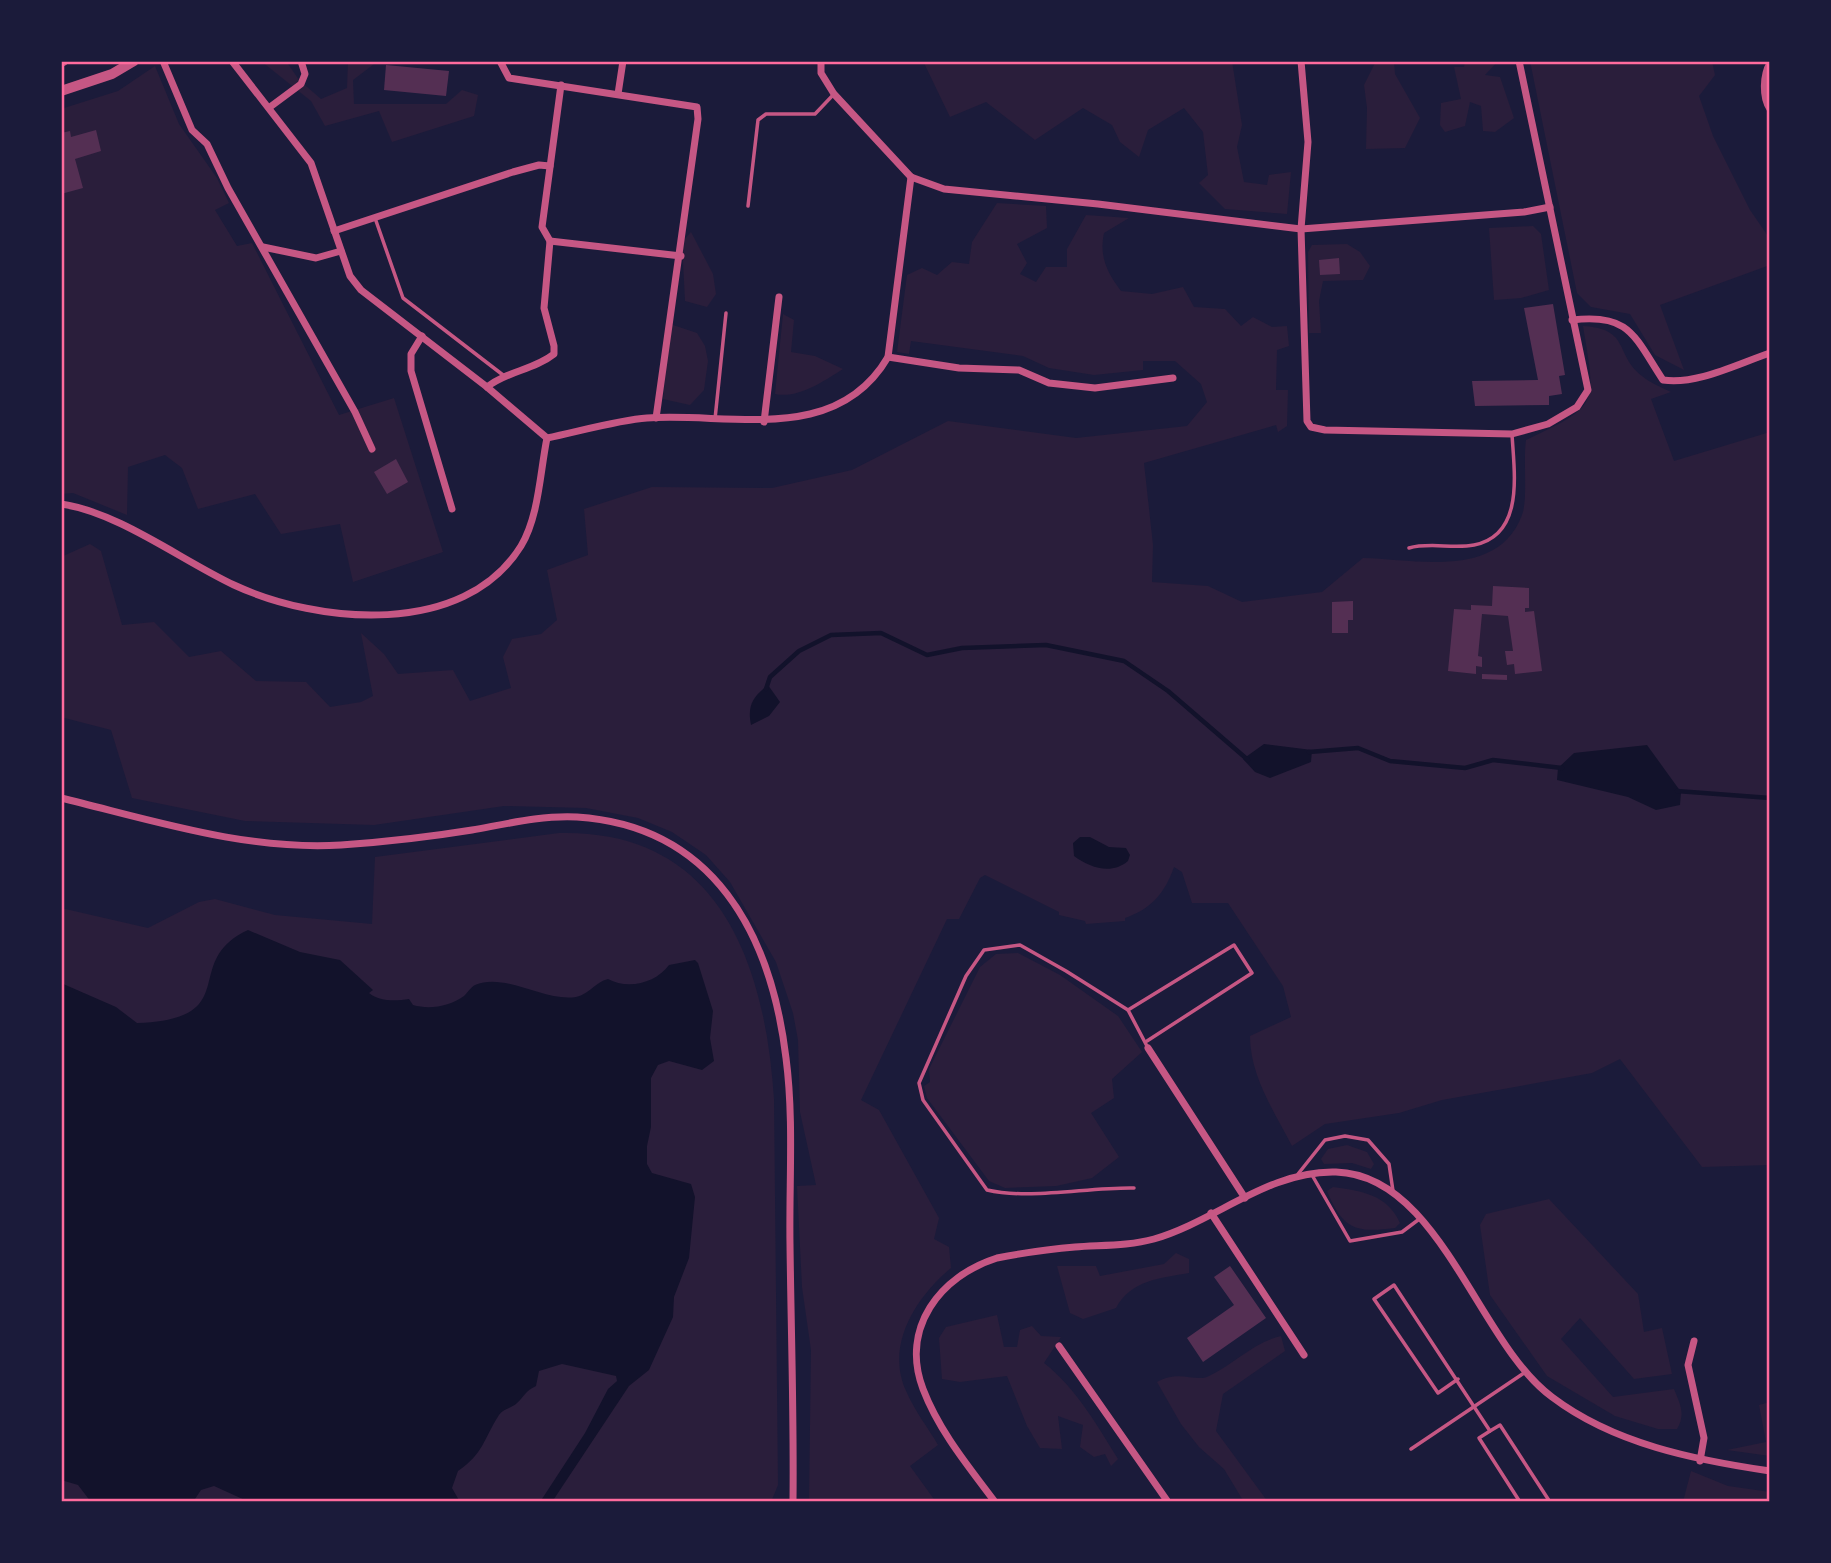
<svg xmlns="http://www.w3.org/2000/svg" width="1831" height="1563" font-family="'Golos Text',sans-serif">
<rect width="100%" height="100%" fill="#1b1b3a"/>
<g fill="#2a1e3b">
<polygon points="261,61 286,61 299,80 321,99 347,88 348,61 378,61 353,80 354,104 446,104 462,90 478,95 474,116 392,142 379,111 325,126 311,101"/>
<polygon points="923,61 1232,61 1242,125 1237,147 1244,182 1267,185 1269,175 1291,172 1287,214 1225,209 1199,183 1208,175 1203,132 1184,108 1148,130 1139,157 1120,142 1112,125 1083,108 1035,140 986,102 950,117"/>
<polygon points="1376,61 1394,61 1395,74 1420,118 1405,148 1366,149 1367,108 1364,85"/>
<polygon points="1465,61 1498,61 1485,75 1500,77 1514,118 1495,132 1483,131 1481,106 1470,102 1465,126 1445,132 1440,125 1441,103 1461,99 1454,67 1464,67"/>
<polygon points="1530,61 1712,61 1715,75 1699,96 1713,136 1750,210 1770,239 1770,265 1660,305 1684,370 1655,355 1630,314 1591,307 1577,293"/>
<polygon points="155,66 179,124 217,178 229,203 215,210 237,246 252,243 339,415 394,398 443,552 353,582 340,524 281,534 255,494 198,509 182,468 165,455 128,467 127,515 73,493 61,494 61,109 118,91"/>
<path d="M 997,203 L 1046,206 L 1047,228 L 1017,244 L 1027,263 L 1020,274 L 1036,282 L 1046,267 L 1067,267 L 1067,249 L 1086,215 L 1129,218 L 1104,233 C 1099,257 1107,272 1121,291 L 1152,294 L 1183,287 L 1194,307 L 1225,309 L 1241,326 L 1253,317 L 1272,327 L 1287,326 L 1289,346 L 1277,350 L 1276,390 L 1288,390 L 1287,426 L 1278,432 L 1276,425 L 1144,463 L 1153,545 L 1152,582 L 1208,586 L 1242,602 L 1322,592 L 1363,558 C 1415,559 1498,580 1522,515 C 1528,500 1523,460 1526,440 C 1600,405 1596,406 1583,326 C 1631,329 1614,354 1642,376 C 1650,383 1661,387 1671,392 L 1651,399 L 1674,461 L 1770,432 L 1770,1165 L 1702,1167 L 1620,1059 L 1592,1073 L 1442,1100 L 1399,1113 L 1325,1124 L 1292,1146 C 1274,1111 1250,1076 1250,1036 L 1291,1017 L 1283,986 L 1228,903 L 1192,903 L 1182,872 L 1174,867 C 1165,893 1151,909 1125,918 L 1125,921 L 1086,924 L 1085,921 L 1059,915 L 1059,912 L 985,875 L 980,878 L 959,919 L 947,919 L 861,1100 L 879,1110 L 939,1218 L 934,1239 L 949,1247 L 951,1268 C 916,1297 884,1346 907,1393 C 915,1411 928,1428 938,1445 L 910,1466 L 936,1502 L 809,1502 L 811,1350 L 802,1287 L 797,1186 L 816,1185 L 800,1112 L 798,1040 L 793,1013 L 776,962 L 730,882 L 706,855 L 672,832 L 638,818 L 586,808 L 504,806 L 374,825 L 245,821 L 132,798 L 111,730 L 61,717 L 61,557 L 90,544 L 101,551 L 122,625 L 154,622 L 189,657 L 221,651 L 256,681 L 306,682 L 330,707 L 361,702 L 373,696 L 361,633 L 384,654 L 398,674 L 453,670 L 470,701 L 511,688 L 503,657 L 512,639 L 541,634 L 557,620 L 547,570 L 588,555 L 584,509 L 652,487 L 772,488 L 852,470 L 948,421 L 1076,438 L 1187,426 L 1207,402 L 1201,384 L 1175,361 L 1143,361 L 1143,370 L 1094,375 L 1049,368 L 1023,356 L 911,341 L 909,354 L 897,352 L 907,275 L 922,268 L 937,275 L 952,262 L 969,264 L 972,242 Z"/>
<polygon points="1533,226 1541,234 1549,290 1521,298 1494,300 1489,228"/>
<polygon points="691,232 713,274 716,294 707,307 685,301 682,242"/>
<polygon points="1347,244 1360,252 1370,266 1363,280 1323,281 1319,301 1321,333 1309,333 1308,252 1312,245"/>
<path d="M 783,314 L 794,320 L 791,352 L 815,356 L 843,369 C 824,381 798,399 775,394 Z"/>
<polygon points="670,324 697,333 705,346 708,361 704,390 690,405 663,399"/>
<path d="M 559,833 C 719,829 765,962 774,1099 L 778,1485 L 771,1502 L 61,1502 L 61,908 L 148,928 L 199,902 L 215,899 L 275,915 L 372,924 L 375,857 Z"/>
<polygon points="1018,953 1060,975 1118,1016 1142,1052 1112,1079 1114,1098 1091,1113 1119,1157 1092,1178 1056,1186 1005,1188 989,1181 927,1098 924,1086 930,1082 929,1069 980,967 996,954"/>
<polygon points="1347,1145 1367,1152 1374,1164 1371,1169 1352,1163 1324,1164 1321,1159 1328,1149"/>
<path d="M 1333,1187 C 1361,1191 1387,1194 1400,1223 L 1395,1228 C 1356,1233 1343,1230 1327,1191 Z"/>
<path d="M 1549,1199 L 1638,1294 L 1644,1332 L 1662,1328 L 1672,1374 L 1634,1379 L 1580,1318 L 1561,1339 L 1613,1397 L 1674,1389 C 1680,1404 1686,1414 1677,1429 L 1658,1429 L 1615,1416 L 1547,1376 L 1490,1295 L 1480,1225 L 1486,1214 Z"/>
<path d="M 1176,1253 L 1189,1259 L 1189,1273 C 1160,1278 1131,1280 1116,1308 L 1083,1319 L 1070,1313 L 1057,1266 L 1096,1266 L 1100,1276 L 1164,1264 Z"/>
<path d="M 997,1315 L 1004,1347 L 1017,1347 L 1020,1330 L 1032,1326 L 1041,1336 L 1061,1337 L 1044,1363 C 1076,1388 1097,1425 1118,1459 L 1111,1466 L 1105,1454 L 1094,1457 L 1080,1447 L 1083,1425 L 1058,1416 L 1062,1449 L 1040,1448 L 1027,1426 L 1007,1376 L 960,1382 L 942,1379 L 939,1338 L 946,1327 Z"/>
<path d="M 1281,1336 L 1285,1351 L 1223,1394 L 1216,1431 L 1268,1502 L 1244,1502 L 1224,1469 L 1199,1447 L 1181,1424 L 1157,1382 C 1179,1369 1196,1383 1209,1376 C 1234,1364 1254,1342 1281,1336 Z"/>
<polygon points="1770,1402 1770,1456 1727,1450 1766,1442 1759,1405"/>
<polygon points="1691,1471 1728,1486 1770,1492 1770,1502 1683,1502"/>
</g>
<g fill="#12122b">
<path d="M 768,685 L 780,702 L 769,716 L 751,725 C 747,705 753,697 768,685 Z"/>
<polygon points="1264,744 1312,750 1311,762 1270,778 1255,772 1243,759"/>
<polygon points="1647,745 1681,792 1680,805 1656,810 1628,797 1557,780 1558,768 1574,753"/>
<path d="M 1090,837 L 1109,847 L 1126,848 L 1130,855 L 1128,861 C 1112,875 1090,868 1074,856 L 1073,843 L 1080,837 Z"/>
<path d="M 248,930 L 300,952 L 340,960 L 373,990 L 369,993 C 380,1002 396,1001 409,999 L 413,1005 C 430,1010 450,1006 464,996 C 467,993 472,986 475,985 C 505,972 544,1002 576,997 C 590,994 595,982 608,979 C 628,990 656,983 669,965 L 695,960 L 698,963 L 713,1011 L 710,1038 L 714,1061 L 702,1070 L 669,1061 L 658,1065 L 651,1078 L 651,1127 L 647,1146 L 647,1164 L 652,1173 L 691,1184 L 695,1197 L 689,1258 L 674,1297 L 673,1317 L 649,1370 L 629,1386 L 552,1502 L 540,1502 L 585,1433 L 608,1389 L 617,1381 L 616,1376 L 562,1364 L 539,1371 L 536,1386 C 525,1391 525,1396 517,1403 C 512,1408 503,1409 499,1415 C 483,1440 484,1453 458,1471 L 452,1488 L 460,1502 L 247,1501 L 214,1486 L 201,1490 L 193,1502 L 91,1502 L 78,1485 L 61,1480 L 61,983 L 116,1007 L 137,1023 C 246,1019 179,962 248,930 Z"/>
</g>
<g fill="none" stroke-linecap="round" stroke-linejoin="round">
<g stroke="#12122b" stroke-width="4.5">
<polyline points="766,689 770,677 799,651 831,635 881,633 927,655 962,648 1046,645 1124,661 1168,691 1248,760"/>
<polyline points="1309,752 1358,748 1390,761 1465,768 1493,760 1562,768"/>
<polyline points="1677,791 1770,798"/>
</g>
</g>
<g fill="#542f53">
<polygon points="386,65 449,71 446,96 384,90"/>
<polygon points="96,130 101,151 75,159 83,188 61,194 61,133 70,131 71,137"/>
<polygon points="1339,258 1340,274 1320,275 1319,260"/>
<polygon points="1553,304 1565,375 1559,376 1562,394 1549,396 1549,405 1475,406 1472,381 1538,380 1524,308"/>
<polygon points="396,459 408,482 387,494 374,472"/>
<polygon points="1493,586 1529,588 1529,608 1525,608 1525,612 1534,611 1542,671 1515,674 1514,664 1507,665 1505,651 1513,651 1508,616 1482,614 1478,656 1482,657 1482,667 1476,666 1476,674 1448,671 1454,609 1471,610 1471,605 1492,606"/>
<polygon points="1353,601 1353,620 1348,620 1348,633 1332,633 1332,602"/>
<polygon points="1482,674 1507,675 1507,680 1482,679"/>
<polygon points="1230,1266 1266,1318 1203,1362 1187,1338 1234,1305 1214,1277"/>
</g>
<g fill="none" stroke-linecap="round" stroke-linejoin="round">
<g stroke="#c65784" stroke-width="3.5">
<polyline points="748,206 758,120 766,114 815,114 834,94"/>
<polyline points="375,218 403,298 503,375"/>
<polyline points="715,419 726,313"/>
<path d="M 1409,548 C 1429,542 1453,549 1474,545 C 1525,535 1514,472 1512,434"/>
<polyline points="1128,1010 1234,945 1252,973 1147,1041"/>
<polyline points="1298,1174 1325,1140 1345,1136 1368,1140 1389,1164 1393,1191"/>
<polyline points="1312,1175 1350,1241 1402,1232 1418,1220"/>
<path d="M 1134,1188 C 1088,1187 1031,1200 987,1190 L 923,1100 L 919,1083 L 966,976 L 984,950 L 1020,945 L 1066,971 L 1128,1010 L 1148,1048"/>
<polyline points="1458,1379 1438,1393 1374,1299 1394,1285 1490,1431 1500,1425 1550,1502"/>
<polyline points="1490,1431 1479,1438 1520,1502"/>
<polyline points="1411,1449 1524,1373"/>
</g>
<g stroke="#c65784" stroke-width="7">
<polyline points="163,61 192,130 207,144 228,188 355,412 372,449"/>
<polyline points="232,61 311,163 350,276 361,290 487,387 547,438"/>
<polyline points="500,61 509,78 697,107 698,119 656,418"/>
<polyline points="821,61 821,73 834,94 911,177 944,189 1098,204 1301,229 1524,212 1550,207"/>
<polyline points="1301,61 1308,142 1301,229 1307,421 1311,427 1325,430 1512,434 1548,424 1577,407 1588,390 1519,61"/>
<path d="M 1770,63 C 1763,75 1762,97 1770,109"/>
<polyline points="618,94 623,61"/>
<polyline points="270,107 301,84 305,74 301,61"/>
<polyline points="334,231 513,172 539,165 550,166"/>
<polyline points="550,241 681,256"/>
<polyline points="263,247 316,258 341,251"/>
<path d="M 1572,320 C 1630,313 1634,336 1663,380 C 1697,385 1737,364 1770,353"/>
<polyline points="422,336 411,354 411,371 452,509"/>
<polyline points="888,357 959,368 1019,370 1049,383 1095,388 1173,378"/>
<path d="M 487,387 C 507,371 534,370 554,354 L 554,346 L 544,308 L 550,241 L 542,227 L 561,85"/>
<polyline points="764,422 779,297"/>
<path d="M 547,438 C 577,432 618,420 647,418 C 730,412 836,446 888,357 L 911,177"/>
<path d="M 61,504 C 118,512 181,560 234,585 C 318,624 464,638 521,546 C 539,516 540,472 547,438"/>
<path d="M 61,798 C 152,820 247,851 341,845 C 385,842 429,837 472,830 C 506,824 543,815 577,817 C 714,826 771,934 786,1058 C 794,1119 789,1183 790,1244 C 791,1330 794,1416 793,1502"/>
<polyline points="1148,1048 1245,1198"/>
<polyline points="1211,1213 1304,1355"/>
<polyline points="1694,1341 1688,1365 1704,1438 1700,1461"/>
<polyline points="1059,1346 1168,1502"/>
<path d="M 995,1502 C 968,1466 939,1431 923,1389 C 900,1328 940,1276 997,1258 C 1023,1253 1049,1249 1075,1247 C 1101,1245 1129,1246 1154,1239 C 1216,1221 1269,1170 1336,1172 C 1440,1175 1478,1343 1552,1397 C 1614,1444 1695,1460 1770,1471"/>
</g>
<g stroke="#c65784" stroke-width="10">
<polyline points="61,62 63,61"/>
<polyline points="61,91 112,74 134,61"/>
</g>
</g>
<rect width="1831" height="1563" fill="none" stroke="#1b1b3a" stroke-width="126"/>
<rect x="63" y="63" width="1705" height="1437" fill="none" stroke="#ff6b9d" stroke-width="2.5"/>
</svg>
